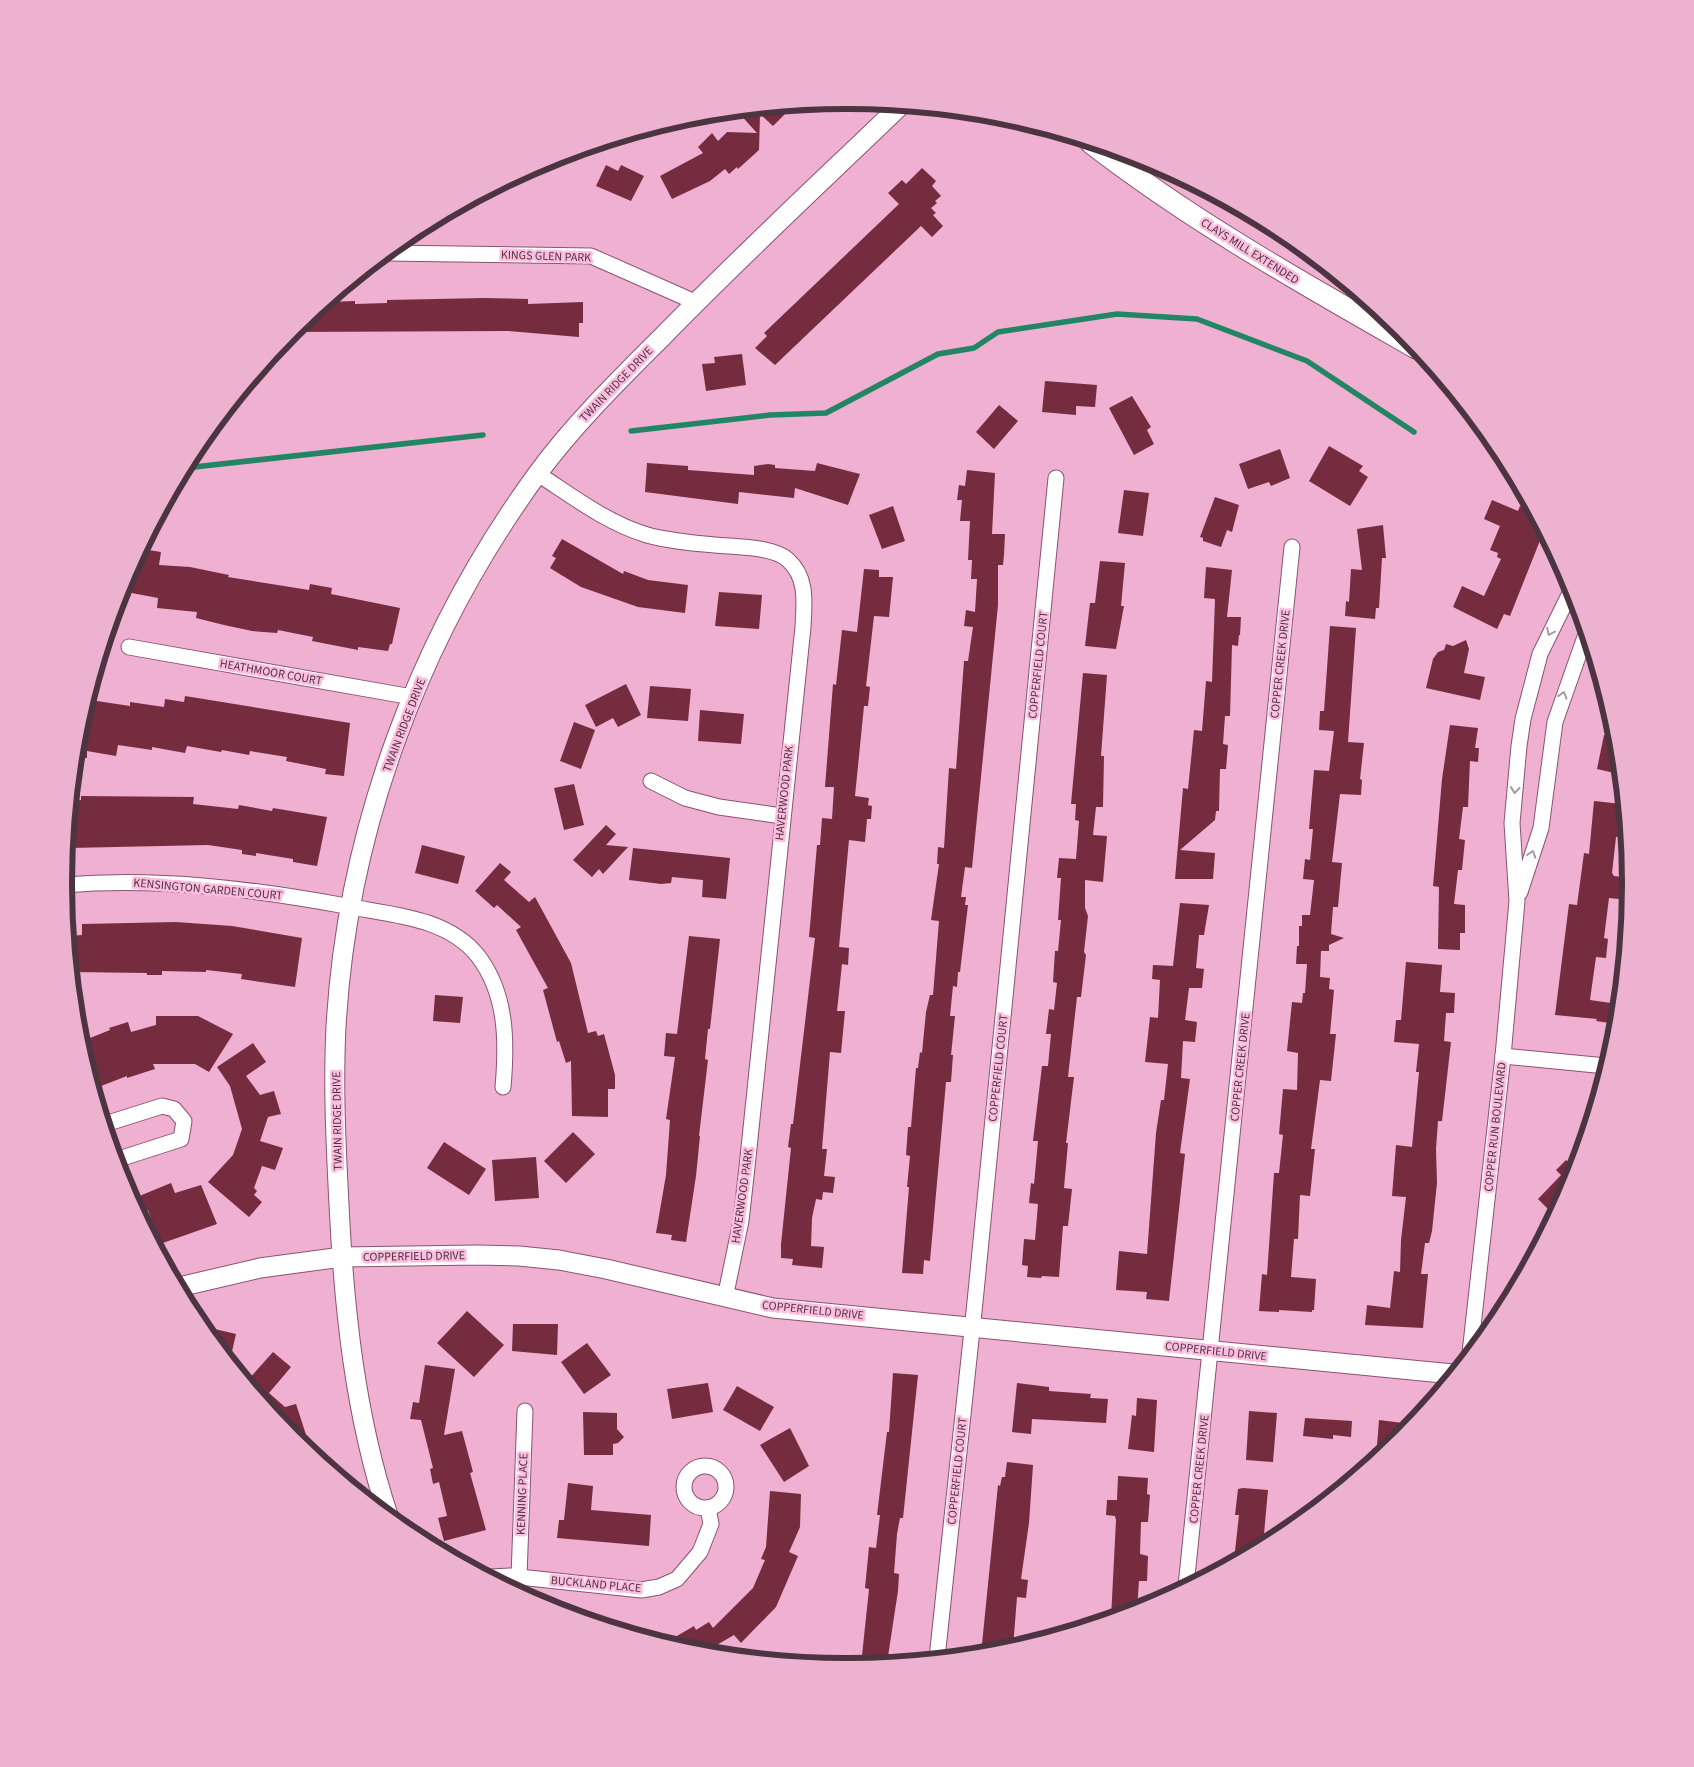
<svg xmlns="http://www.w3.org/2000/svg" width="1694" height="1767" font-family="'Source Sans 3',sans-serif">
<rect width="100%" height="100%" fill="#efb0d1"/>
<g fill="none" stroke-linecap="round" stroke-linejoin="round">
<g stroke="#228665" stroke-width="5.5">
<polyline points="631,431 770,415 826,413 938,354 974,348 998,332 1117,314 1197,319 1307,361 1414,432"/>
<polyline points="185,468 483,435"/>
</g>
</g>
<g fill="#752c3f">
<polygon points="793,106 773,126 760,114 759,150 738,169 737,167 729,174 725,169 710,181 672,199 660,176 703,153 698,147 712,133 718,141 727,132 757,133 737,111"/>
<polygon points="606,165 618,171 621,165 644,176 631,201 596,186"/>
<polygon points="922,168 936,181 932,186 941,196 935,201 937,203 931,208 936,213 933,215 943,226 932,237 921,226 775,365 755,348 767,336 764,333 899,204 888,193 902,180 906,184"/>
<polygon points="484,298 528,299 528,304 583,302 583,323 579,323 579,337 508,331 291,332 327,302 355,301 355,304 387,303 387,300"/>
<polygon points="742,354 746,385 706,391 702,364 715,363 714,357"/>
<polygon points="1045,381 1097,385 1095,407 1076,406 1076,415 1042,412"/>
<polygon points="1132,396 1151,427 1147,430 1154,444 1134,455 1109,408"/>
<polygon points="999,405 1018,421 994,449 976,432"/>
<polygon points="1329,446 1363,466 1359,471 1368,477 1350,506 1309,481"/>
<polygon points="1280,449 1290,478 1271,486 1269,482 1248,489 1239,464"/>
<polygon points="647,463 688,466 688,470 754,475 754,466 768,464 775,465 775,468 815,471 817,463 860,474 848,505 795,488 794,498 739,492 738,504 645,492"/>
<polygon points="967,470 995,473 992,534 1005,534 1004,555 1003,565 998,565 998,605 972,868 965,867 961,897 966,897 965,905 968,905 960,972 958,972 957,987 953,986 950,1016 955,1016 951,1055 953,1055 951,1082 946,1082 930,1261 924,1260 923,1274 902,1273 909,1187 907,1187 910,1156 906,1155 908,1127 911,1127 916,1068 918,1068 920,1052 922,1053 926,1012 930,995 933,995 939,921 931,920 939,864 937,864 938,847 944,848 949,768 956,769 964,661 968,661 973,627 964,626 966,610 975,612 977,579 971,579 972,560 968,560 970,521 960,521 962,500 957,500 959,485 965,486"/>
<polygon points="1124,490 1149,493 1143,536 1118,533"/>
<polygon points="1215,497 1239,505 1232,532 1227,530 1221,547 1203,541 1203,538 1200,537"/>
<polygon points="1492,500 1518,511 1520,506 1532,511 1537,521 1534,529 1543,533 1510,616 1504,614 1497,629 1453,607 1462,586 1484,596 1501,559 1497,557 1498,553 1490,550 1500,526 1484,519"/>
<polygon points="893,506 905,541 882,549 869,515"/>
<polygon points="1383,525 1386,558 1382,558 1379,608 1376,608 1375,619 1345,616 1346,601 1349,602 1351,569 1362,570 1357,529"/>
<polygon points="562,539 623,574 624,571 648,580 688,585 685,613 638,607 581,587 558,573 550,568 556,558 552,556"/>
<polygon points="142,549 161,552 159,565 190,567 229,575 228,577 309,590 310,584 332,588 331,594 400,608 392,644 390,644 388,651 358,647 358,650 312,641 313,637 278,630 277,633 252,631 224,625 196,618 197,612 157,608 158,598 121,591"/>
<polygon points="1100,561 1125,563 1121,606 1124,606 1116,649 1085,646 1090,603 1095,603"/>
<polygon points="1206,567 1232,570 1227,617 1241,617 1240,635 1239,635 1238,646 1232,645 1230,716 1225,716 1223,744 1228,745 1226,769 1220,769 1219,811 1216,811 1215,820 1180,850 1215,853 1213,879 1175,879 1183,788 1188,789 1194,730 1202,731 1206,681 1212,682 1215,599 1204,598"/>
<polygon points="864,569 879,570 879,577 893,577 889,617 874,616 866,686 870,687 868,706 864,706 855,796 869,798 868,805 872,806 871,819 867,819 865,842 849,840 839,947 849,948 848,965 842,964 837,1011 845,1011 841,1053 830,1052 822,1149 827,1149 824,1176 835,1177 833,1193 823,1192 822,1200 816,1199 812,1218 811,1246 824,1247 822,1268 792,1265 793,1259 781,1258 781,1244 791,1148 788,1147 791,1124 793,1124 815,938 809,937 817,845 820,845 822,818 832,819 834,787 825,787 833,684 836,685 842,630 857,632"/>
<polygon points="719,592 762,595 759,629 715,626"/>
<polygon points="1330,626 1356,628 1348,742 1364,743 1360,779 1362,780 1361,795 1340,794 1332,862 1342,863 1338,907 1333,907 1331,934 1344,938 1329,945 1329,951 1321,951 1320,977 1330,978 1329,989 1334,990 1330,1034 1336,1034 1331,1081 1320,1080 1311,1149 1315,1149 1310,1196 1300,1195 1298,1239 1294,1239 1291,1277 1316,1279 1314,1310 1312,1310 1312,1312 1279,1310 1279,1312 1259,1311 1262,1274 1267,1275 1274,1173 1279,1173 1283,1135 1279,1134 1283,1089 1297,1090 1298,1053 1287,1051 1292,1002 1302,1003 1303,993 1305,993 1307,964 1296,964 1297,946 1299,946 1299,926 1302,926 1302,915 1310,915 1314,880 1303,879 1305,859 1310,860 1313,829 1309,829 1314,770 1329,771 1334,731 1319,730 1320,711 1324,711"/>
<polygon points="1466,640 1469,649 1464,673 1485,677 1480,700 1426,688 1433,659 1438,652 1444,650 1446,644 1453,646"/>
<polygon points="1083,673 1107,675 1101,756 1104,756 1103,807 1096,807 1093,835 1107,836 1103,882 1085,880 1085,908 1088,916 1084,952 1086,955 1081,997 1077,997 1068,1077 1074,1077 1066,1143 1068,1143 1064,1188 1072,1189 1068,1226 1063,1226 1059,1277 1042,1276 1041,1278 1027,1277 1028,1266 1022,1265 1024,1239 1035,1240 1038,1204 1029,1203 1031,1183 1034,1184 1038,1141 1033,1141 1042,1066 1048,1066 1051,1034 1046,1034 1049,1009 1054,1010 1057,983 1053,982 1055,951 1058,951 1061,920 1058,920 1061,878 1057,878 1059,858 1076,859 1079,821 1075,820 1076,804 1071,804"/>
<polygon points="626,684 641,715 618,727 613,718 596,727 585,705"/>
<polygon points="650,686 691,689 688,721 647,718"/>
<polygon points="89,695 97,701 130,706 130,702 164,707 165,699 184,702 185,696 350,723 344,776 325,774 326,769 286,761 287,757 250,751 249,755 222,750 221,752 187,746 185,753 152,747 152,750 118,745 116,756 87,751 87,758 76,757 79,730"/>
<polygon points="700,710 744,714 741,744 698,741"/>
<polygon points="574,722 595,730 581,769 560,761"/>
<polygon points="1450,725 1478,728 1475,748 1479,748 1478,762 1470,761 1468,807 1463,807 1459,839 1465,840 1462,870 1458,870 1454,904 1465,905 1465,933 1460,933 1460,950 1438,949 1439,887 1433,886 1442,779"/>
<polygon points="1604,735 1616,737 1619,774 1597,769"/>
<polygon points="574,784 584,825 564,830 554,788"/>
<polygon points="81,796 194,797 193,804 238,809 239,805 272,811 273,808 327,817 317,866 293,862 293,859 256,853 256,856 242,854 242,850 208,845 69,848 72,801 81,800"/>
<polygon points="1594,801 1622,804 1623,835 1616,837 1612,873 1614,876 1630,878 1629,900 1609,898 1604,938 1608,939 1606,958 1596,957 1590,1000 1618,1004 1616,1024 1596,1021 1597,1019 1555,1015 1569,904 1577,905 1584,853 1589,854"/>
<polygon points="606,825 616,834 606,845 628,847 603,874 599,869 592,877 573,860"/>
<polygon points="422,845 465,856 458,884 415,873"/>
<polygon points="633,848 730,858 726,899 702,897 703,880 672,877 671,883 661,884 629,880"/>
<polygon points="500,863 511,872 504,880 529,902 535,897 571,963 588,1033 596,1031 598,1036 604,1034 615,1075 615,1089 608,1089 608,1117 572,1116 571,1061 566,1063 559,1041 557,1042 543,990 548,988 516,930 521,927 497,905 494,908 475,891"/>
<polygon points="1180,903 1209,905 1204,935 1199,935 1196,968 1204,969 1202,988 1189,988 1185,1020 1197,1022 1195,1042 1183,1041 1181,1078 1190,1079 1180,1153 1185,1154 1169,1301 1146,1299 1147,1292 1116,1290 1119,1251 1147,1254 1156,1133 1161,1100 1164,1100 1168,1064 1145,1062 1150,1017 1158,1018 1160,980 1152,979 1153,965 1173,966"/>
<polygon points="176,922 232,926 302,938 295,987 241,979 242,974 206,970 206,972 162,971 162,975 147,975 147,973 72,972 69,936 82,935 82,924"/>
<polygon points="689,936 720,939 710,1029 708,1029 705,1059 708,1060 699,1136 700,1136 696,1176 686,1242 671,1240 672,1235 656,1233 666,1175 670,1120 666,1119 675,1057 664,1056 666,1033 677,1034"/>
<polygon points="1406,962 1442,965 1440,992 1455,993 1454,1013 1446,1013 1444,1041 1451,1042 1442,1121 1438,1121 1436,1149 1437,1183 1432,1231 1429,1243 1425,1243 1421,1274 1428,1274 1423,1328 1365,1325 1367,1305 1390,1308 1394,1271 1400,1272 1401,1240 1406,1197 1392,1196 1396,1145 1412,1147 1419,1072 1416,1072 1419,1044 1394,1042 1396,1020 1401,1020"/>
<polygon points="435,995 463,997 460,1023 433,1021"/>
<polygon points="156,1016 198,1016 233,1034 209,1072 195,1064 153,1064 155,1069 127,1078 127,1076 96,1088 80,1042 110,1030 109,1028 128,1022 131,1032 156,1025"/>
<polygon points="253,1043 266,1062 246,1076 260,1095 274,1091 281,1114 268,1117 260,1141 283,1148 275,1170 262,1166 254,1188 257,1191 254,1195 262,1202 249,1217 208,1182 233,1155 242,1129 230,1086 217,1067"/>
<polygon points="573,1132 595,1154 566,1183 544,1161"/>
<polygon points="444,1142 486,1169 469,1195 427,1168"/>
<polygon points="536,1157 539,1198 495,1201 492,1160"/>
<polygon points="1579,1157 1570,1184 1554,1215 1538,1199 1561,1175 1556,1170 1566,1160 1571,1165"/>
<polygon points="171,1183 175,1193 201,1185 217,1224 160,1244 148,1210 140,1213 132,1199"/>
<polygon points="467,1311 504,1345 474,1377 437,1343"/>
<polygon points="513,1324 558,1324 557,1355 512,1351"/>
<polygon points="202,1326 236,1334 230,1360"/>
<polygon points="587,1343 611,1375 584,1394 561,1362"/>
<polygon points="273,1352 291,1367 269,1393 285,1407 296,1404 312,1453 293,1437 247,1381"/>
<polygon points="425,1365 455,1369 444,1435 462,1431 473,1472 470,1473 486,1530 444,1541 438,1518 447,1516 439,1482 433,1484 430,1469 433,1468 421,1420 410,1419 413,1402 419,1403"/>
<polygon points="893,1373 918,1375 903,1518 900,1518 897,1534 894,1573 899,1574 898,1591 887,1663 861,1665 869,1589 865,1588 869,1547 876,1548 880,1515 877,1515 887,1432 889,1432"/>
<polygon points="708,1383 713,1412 672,1419 667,1389"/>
<polygon points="1017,1383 1049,1387 1049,1391 1091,1394 1090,1398 1108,1399 1106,1423 1032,1419 1031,1434 1012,1432"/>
<polygon points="737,1386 774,1407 760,1431 723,1410"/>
<polygon points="1137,1398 1157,1400 1154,1452 1128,1449 1132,1415 1136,1416"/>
<polygon points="1249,1411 1277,1413 1273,1462 1246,1460"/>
<polygon points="583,1412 617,1413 617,1429 624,1437 618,1443 613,1444 613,1455 584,1455"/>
<polygon points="1305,1418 1352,1421 1351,1437 1333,1435 1333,1439 1303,1436"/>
<polygon points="1379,1420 1403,1423 1402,1436 1376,1458"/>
<polygon points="790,1428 809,1466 784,1482 760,1445"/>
<polygon points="1007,1462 1033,1465 1029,1523 1021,1579 1028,1580 1026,1598 1017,1597 1013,1648 981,1654 998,1485 1000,1486 1002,1477 1005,1477"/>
<polygon points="1118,1476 1148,1478 1147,1494 1150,1495 1148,1522 1141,1522 1140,1554 1148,1556 1147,1581 1139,1581 1137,1610 1111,1618 1116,1520 1115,1516 1106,1515 1107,1500 1117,1500"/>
<polygon points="568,1483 593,1486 591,1510 651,1515 649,1546 557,1538 559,1520 564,1520"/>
<polygon points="1243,1488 1268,1490 1263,1545 1234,1560 1239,1515 1235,1515 1238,1489"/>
<polygon points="770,1491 801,1494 800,1527 789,1552 798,1556 776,1607 741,1643 734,1635 703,1653 665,1643 694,1626 696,1630 709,1622 713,1628 753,1588 765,1560 761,1559 766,1547"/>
</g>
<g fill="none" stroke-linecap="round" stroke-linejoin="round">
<g stroke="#8a5371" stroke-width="17">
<g id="minor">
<polyline points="386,253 591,256 695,302"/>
<path d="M 538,474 C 572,496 607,523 647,535 C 669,541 692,543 715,545 C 734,547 774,546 788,560 C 808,578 804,603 803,627 L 747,1167 L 741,1221 L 725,1298"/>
<polyline points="129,647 412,697"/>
<polyline points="651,781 685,798 719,807 782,816"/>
<path d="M 64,885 C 159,877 253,889 346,906 C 391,915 447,917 478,956 C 507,994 507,1042 503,1087"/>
<polyline points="1520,892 1541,828 1555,722 1586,634"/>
<polyline points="1503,1056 1606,1066"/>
<polyline points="105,1124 162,1106 174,1109 184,1121 181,1139 116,1160"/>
<polyline points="1470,1353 1503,1056 1517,901 1512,823 1519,746 1523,719 1540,654 1572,589"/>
<circle cx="705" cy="1487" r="21"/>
<polyline points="491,1577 510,1576 641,1590 659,1587 677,1579 700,1552 711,1524 708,1508"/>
<polyline points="519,1577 525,1411"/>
<polyline points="1186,1586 1292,547"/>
<polyline points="937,1658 975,1302 1056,478"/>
</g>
</g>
<g stroke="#8a5371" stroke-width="21">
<g id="tertiary">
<polyline points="179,1287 260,1268 342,1257 477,1255 519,1256 559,1260 606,1269 773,1308 1453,1374"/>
<path d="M 388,1515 C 355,1415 344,1309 339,1205 C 336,1146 333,1086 336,1027 C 347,829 421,633 538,473 C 575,423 619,380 663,336 C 740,257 821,182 900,106"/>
</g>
</g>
<g stroke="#8a5371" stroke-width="23">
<path id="secondary" d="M 1091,143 C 1193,222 1304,284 1416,348"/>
</g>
<use href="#minor" stroke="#fff" stroke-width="15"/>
<use href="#tertiary" stroke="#fff" stroke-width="19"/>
<use href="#secondary" stroke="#fff" stroke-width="21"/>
</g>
<defs><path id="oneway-chevron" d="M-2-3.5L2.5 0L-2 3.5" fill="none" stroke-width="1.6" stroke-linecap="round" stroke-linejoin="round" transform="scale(1.25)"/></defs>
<g stroke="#a69aa0">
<use href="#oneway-chevron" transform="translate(1550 632) rotate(116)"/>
<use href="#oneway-chevron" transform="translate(1563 695) rotate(-73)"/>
<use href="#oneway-chevron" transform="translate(1515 790) rotate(95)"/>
<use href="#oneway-chevron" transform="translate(1532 854) rotate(-72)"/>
</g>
<g text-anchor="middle" stroke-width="5" stroke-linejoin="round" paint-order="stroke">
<g font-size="12" fill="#4d3441" stroke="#fcbdde">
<text transform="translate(1250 251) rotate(32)" y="4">CLAYS MILL EXTENDED</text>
<text transform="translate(546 256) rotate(2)" y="4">KINGS GLEN PARK</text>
<text transform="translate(616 384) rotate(-46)" y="4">TWAIN RIDGE DRIVE</text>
<text transform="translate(1280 664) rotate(-84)" y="4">COPPER CREEK DRIVE</text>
<text transform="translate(1038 665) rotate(-84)" y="4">COPPERFIELD COURT</text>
<text transform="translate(271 672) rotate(10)" y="4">HEATHMOOR COURT</text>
<text transform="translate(404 725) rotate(-69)" y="4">TWAIN RIDGE DRIVE</text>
<text transform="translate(784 793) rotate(-84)" y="4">HAVERWOOD PARK</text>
<text transform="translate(208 889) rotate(5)" y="4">KENSINGTON GARDEN COURT</text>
<text transform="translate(1240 1067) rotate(-84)" y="4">COPPER CREEK DRIVE</text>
<text transform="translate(998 1068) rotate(-84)" y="4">COPPERFIELD COURT</text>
<text transform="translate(337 1121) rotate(-91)" y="4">TWAIN RIDGE DRIVE</text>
<text transform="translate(1495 1127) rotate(-84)" y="4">COPPER RUN BOULEVARD</text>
<text transform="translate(742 1196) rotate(-82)" y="4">HAVERWOOD PARK</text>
<text transform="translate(414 1256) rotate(-1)" y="4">COPPERFIELD DRIVE</text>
<text transform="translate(813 1310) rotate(6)" y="4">COPPERFIELD DRIVE</text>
<text transform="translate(1216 1351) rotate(6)" y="4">COPPERFIELD DRIVE</text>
<text transform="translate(1199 1469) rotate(-84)" y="4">COPPER CREEK DRIVE</text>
<text transform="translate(957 1471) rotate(-84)" y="4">COPPERFIELD COURT</text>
<text transform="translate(522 1494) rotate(-88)" y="4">KENNING PLACE</text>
<text transform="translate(596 1584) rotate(5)" y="4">BUCKLAND PLACE</text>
</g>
</g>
<path d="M0 0H1694V1767H0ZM846 109H848A774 774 0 0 1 1622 883V884A774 774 0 0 1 848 1658H846A774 774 0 0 1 72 884V883A774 774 0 0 1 846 109Z" fill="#eeb2d1" fill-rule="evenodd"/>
<path fill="none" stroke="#4d3441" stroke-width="6" d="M846 109H848A774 774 0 0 1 1622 883V884A774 774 0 0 1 848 1658H846A774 774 0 0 1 72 884V883A774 774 0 0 1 846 109Z"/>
</svg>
